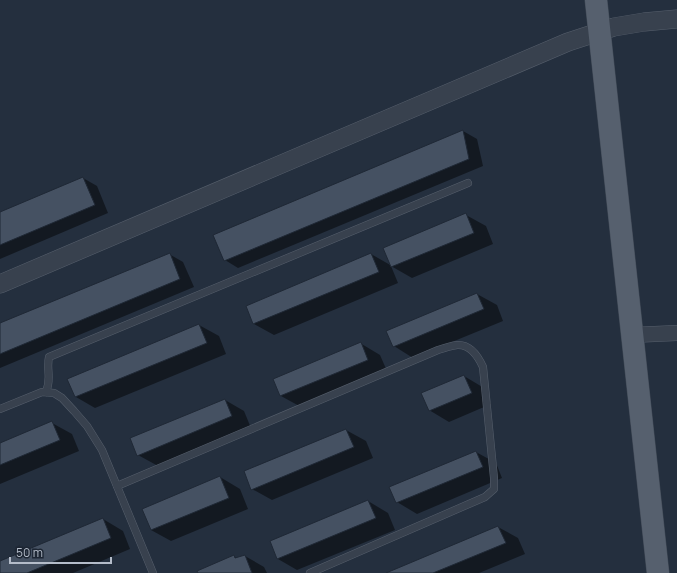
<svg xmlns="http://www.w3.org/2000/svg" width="677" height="573" font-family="Manrope,sans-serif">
<rect width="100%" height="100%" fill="#242f3e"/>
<g fill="#0007">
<polygon points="463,131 477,139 483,166 238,268 225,260 214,235"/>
<polygon points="83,178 97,186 108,213 0,259 0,213"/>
<polygon points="466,215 486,226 493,244 412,278 391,266 398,283 274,335 254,324 247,306 371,254 392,266"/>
<polygon points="169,254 183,262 194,287 0,368 0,324"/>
<polygon points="477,294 497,305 503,321 413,358 394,346"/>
<polygon points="199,325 219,336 226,354 95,408 76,397 69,379"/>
<polygon points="360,343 380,355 387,371 301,407 281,396 274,379"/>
<polygon points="464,376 484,388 491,404 449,422 429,410"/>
<polygon points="225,400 244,411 251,428 158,466 138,455"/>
<polygon points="52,423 72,434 79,451 0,484 0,444"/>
<polygon points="346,430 366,441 373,458 272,500 252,489 245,472"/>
<polygon points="476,452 496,463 502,478 417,514 397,502"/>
<polygon points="220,477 240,489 248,509 171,541 151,530"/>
<polygon points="368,501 388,513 395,530 297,570 278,559 271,542"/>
<polygon points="103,519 123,531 130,549 73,573 0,573 0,562"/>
<polygon points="498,527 518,538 525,554 479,573 388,573"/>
<polygon points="234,556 238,559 245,556 264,567 267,573 199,573"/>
</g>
<g fill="#455162" stroke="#1f2835">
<polygon points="463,130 469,159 224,261 213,235"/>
<polygon points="83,177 95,205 0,245 0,212"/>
<polygon points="466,213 474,233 391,267 383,248"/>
<polygon points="170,253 180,279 0,354 0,323"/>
<polygon points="371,253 379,272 253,324 246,306"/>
<polygon points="477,293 484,309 393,347 386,331"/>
<polygon points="199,324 207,343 75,397 67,379"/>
<polygon points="361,342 368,360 280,396 273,379"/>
<polygon points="464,375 472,393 429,411 421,393"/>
<polygon points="225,399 232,416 137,456 130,438"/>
<polygon points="52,421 60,440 0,465 0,443"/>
<polygon points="346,429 354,447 251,490 244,471"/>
<polygon points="476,451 483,467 396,503 389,487"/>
<polygon points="220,476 229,498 151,530 142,509"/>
<polygon points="368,500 376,518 277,559 270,541"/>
<polygon points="103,518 111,538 27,573 0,573 0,561"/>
<polygon points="498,526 506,543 433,573 386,573"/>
<polygon points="234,555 235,558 245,555 252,573 198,573 197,571"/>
</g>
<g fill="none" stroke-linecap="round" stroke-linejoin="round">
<g stroke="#565f6c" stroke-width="8">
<g id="service">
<path d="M 46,392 C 52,378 46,370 49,357 L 468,183"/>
<polyline points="0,409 42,392 54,393 62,398 74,411 87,426 102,450 153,573"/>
<path d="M 117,486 L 438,350 C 444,348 451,346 457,345 C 470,344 478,356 483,367 L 494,478 L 494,489 L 485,497 L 310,573"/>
</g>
</g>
<g stroke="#565f6c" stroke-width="16">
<polyline id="minor" points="632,335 677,333"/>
</g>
<g stroke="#565f6c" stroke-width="19">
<polyline id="tertiary" points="0,284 568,42 614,27 644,22 677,19"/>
</g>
<g stroke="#414a57" stroke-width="23">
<polyline id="primary" points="596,0 658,573"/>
</g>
<use href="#service" stroke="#38414e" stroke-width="7"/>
<use href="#minor" stroke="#38414e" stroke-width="15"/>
<use href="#tertiary" stroke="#38414e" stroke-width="18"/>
<use href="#primary" stroke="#56606e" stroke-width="22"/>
</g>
<path d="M10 557v6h101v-6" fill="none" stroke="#b4bcc9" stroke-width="2"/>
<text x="16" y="557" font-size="12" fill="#b4bcc9" stroke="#1d2633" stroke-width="3" paint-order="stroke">50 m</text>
</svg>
